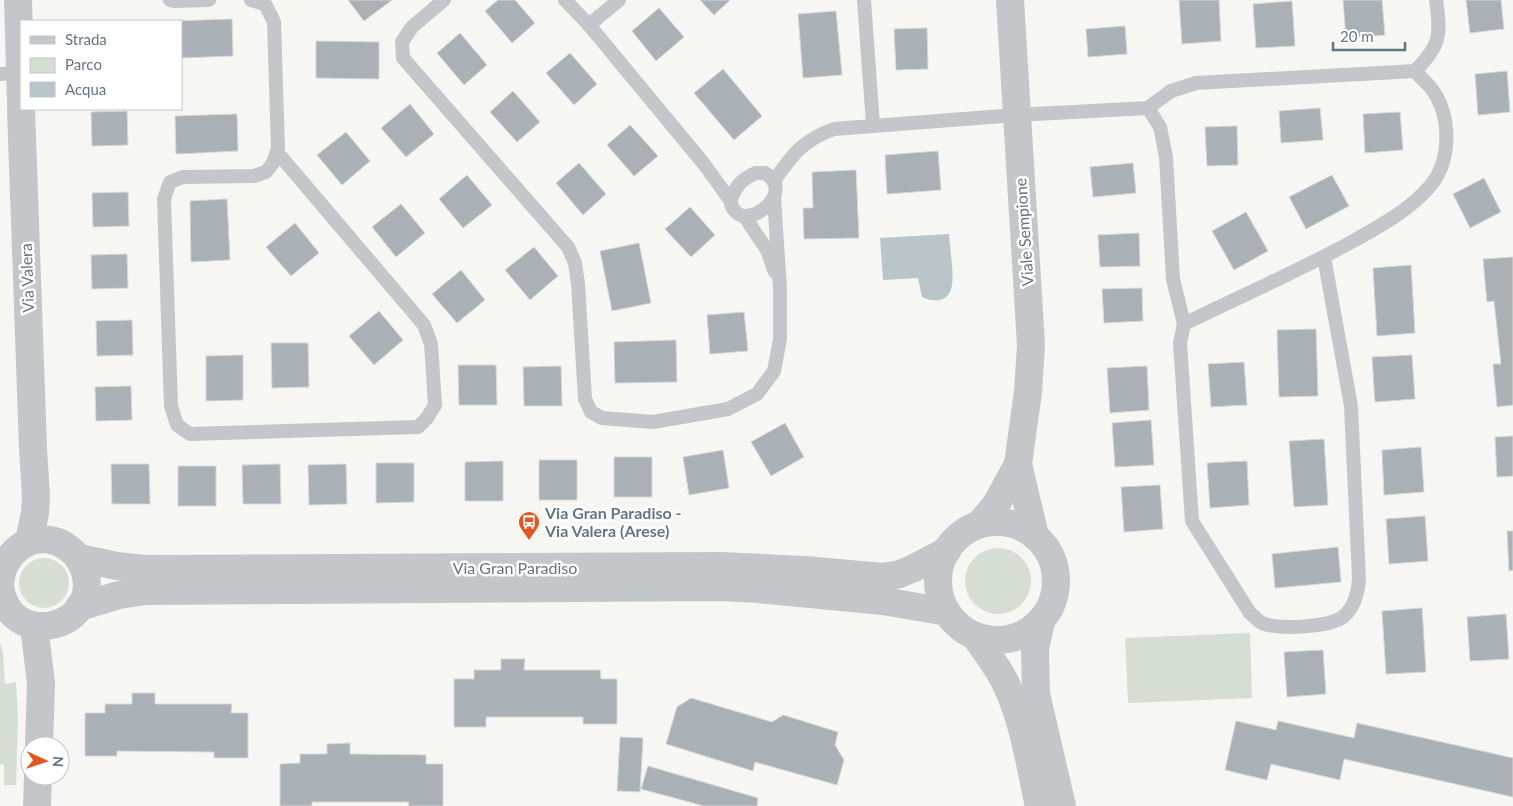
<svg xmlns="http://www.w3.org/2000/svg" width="1513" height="806" font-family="Lato,sans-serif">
<rect width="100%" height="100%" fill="#f6f6f2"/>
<g fill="#d6ddd3">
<circle cx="998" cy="581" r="33"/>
<circle cx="44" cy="583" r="25"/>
<polygon points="1250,633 1252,698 1128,703 1125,638"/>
<polygon points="0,643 3,653 5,684 16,682 18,718 16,785 4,785 4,765 0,764"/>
</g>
<path fill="#bac5c9" d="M 949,234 C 950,249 954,272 952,285 C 950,302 934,303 922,297 L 918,278 L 883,280 L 880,238 Z"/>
<g fill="#a9b1b7" stroke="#d7d7d5">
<polygon points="348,0 392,0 364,21"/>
<polygon points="498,0 515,0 535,23 512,43 485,11"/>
<polygon points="700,0 730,0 714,15"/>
<polygon points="1179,0 1219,0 1221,41 1182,44"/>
<polygon points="1343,0 1382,0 1385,35 1346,38"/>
<polygon points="1466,0 1501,0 1504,29 1470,33"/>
<polygon points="1292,1 1295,46 1256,48 1253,4"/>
<polygon points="659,8 684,37 656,61 632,31"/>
<polygon points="836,11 842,75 803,78 798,14"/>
<polygon points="232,19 233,56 181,58 181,21 174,21"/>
<polygon points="1125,26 1127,54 1088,57 1086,29"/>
<polygon points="927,28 928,69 896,70 894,29"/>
<polygon points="460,33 487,65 464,85 437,53"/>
<polygon points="316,41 379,42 379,79 316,78"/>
<polygon points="570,53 597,84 574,105 546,73"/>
<polygon points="723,69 762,116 734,140 694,93"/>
<polygon points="1507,71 1510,112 1478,115 1475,74"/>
<polygon points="513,91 540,122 517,142 490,112"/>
<polygon points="410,104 434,134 406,157 381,128"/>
<polygon points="1320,108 1323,140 1281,143 1279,111"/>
<polygon points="127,111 128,145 92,146 91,112"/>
<polygon points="1400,112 1403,150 1365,153 1363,114"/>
<polygon points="237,114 238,151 176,154 175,116"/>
<polygon points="630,125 658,156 634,176 607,145"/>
<polygon points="1237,126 1238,165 1207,166 1205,127"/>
<polygon points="346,132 370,161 342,185 317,155"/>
<polygon points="938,151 941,190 887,194 885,155"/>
<polygon points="579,163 606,194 583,215 556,183"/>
<polygon points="1133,163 1136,193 1093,197 1090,167"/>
<polygon points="856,170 859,238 804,239 803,208 813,208 812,172"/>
<polygon points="467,175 492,205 463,228 439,199"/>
<polygon points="1332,175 1349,206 1306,229 1289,197"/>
<polygon points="1484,178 1501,212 1470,228 1453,194"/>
<polygon points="128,192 129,226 93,227 92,193"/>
<polygon points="227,199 230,260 191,262 190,201"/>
<polygon points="401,204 425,233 396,257 372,227"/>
<polygon points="690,207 715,235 691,257 665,229"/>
<polygon points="1246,212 1268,251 1234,270 1212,231"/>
<polygon points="295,223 319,253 291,276 266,247"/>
<polygon points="1139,233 1140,266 1100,267 1098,235"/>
<polygon points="639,243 651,303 612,311 600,251"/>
<polygon points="534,247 558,276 530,300 505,270"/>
<polygon points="127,254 128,288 92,289 91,255"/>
<polygon points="1513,257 1513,405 1497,407 1493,364 1501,364 1494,301 1487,302 1483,259"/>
<polygon points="1411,265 1415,333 1377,336 1373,268"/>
<polygon points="461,270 485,300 457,323 432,294"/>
<polygon points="1142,288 1143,321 1104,323 1102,289"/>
<polygon points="379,311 403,340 374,365 349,336"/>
<polygon points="744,312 748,351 710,354 707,315"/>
<polygon points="132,320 133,355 97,356 96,321"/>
<polygon points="1316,329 1318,396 1279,397 1277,330"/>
<polygon points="676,340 677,382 615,383 614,342"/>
<polygon points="271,343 308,343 309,387 272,388"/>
<polygon points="243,355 243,400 206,401 206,356"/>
<polygon points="1412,355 1415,399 1375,402 1372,357"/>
<polygon points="1244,362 1247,405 1211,407 1208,364"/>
<polygon points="458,365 496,365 497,405 459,405"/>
<polygon points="561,366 562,406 524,406 523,367"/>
<polygon points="1147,366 1149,410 1110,413 1107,368"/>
<polygon points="131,386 132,420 96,421 95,387"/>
<polygon points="1151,420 1154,465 1115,467 1112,423"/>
<polygon points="785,423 804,457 771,476 751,442"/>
<polygon points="1513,436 1513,476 1497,477 1495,437"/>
<polygon points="1324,439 1328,505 1294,507 1289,441"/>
<polygon points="1421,447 1424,492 1384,495 1382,450"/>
<polygon points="723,450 729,488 689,495 683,457"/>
<rect x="614" y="457" width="38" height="40"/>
<rect x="539" y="460" width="38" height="40"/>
<polygon points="503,461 503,501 465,501 465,462"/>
<polygon points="1247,461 1249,505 1210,508 1207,463"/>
<polygon points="376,463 414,463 414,502 376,503"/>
<polygon points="111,464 149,464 150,504 112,504"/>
<polygon points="280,464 281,504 243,504 242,465"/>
<polygon points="346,464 347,504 309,505 308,465"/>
<rect x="178" y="466" width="38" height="40"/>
<polygon points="1160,485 1163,529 1124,532 1121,487"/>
<polygon points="1425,516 1428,561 1389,564 1386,519"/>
<polygon points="1507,531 1513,531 1513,570 1509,571"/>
<polygon points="1338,547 1341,582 1275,588 1272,554"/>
<polygon points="1422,608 1426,672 1386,674 1382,611"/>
<polygon points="1506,614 1509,659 1470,661 1467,617"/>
<polygon points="1323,650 1326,694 1287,697 1284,652"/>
<polygon points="501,659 525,659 524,670 600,670 601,679 617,679 617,724 583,724 583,717 486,717 486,727 454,727 454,679 474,679 474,670 501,670"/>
<polygon points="132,693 155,693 155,704 232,704 231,713 248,713 248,758 214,758 214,752 117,751 117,756 85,756 85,713 105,713 105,704 132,704"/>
<polygon points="691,698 772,722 783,715 838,732 835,745 844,760 837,785 755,762 753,771 666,744 677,707"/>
<polygon points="1236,721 1276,730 1278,721 1354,738 1357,723 1513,758 1513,797 1344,759 1340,780 1271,764 1267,780 1225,770"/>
<polygon points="620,737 643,738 640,792 617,791"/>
<polygon points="350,743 350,754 426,755 426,764 443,764 443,806 408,806 409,802 312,802 312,806 280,806 280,764 300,763 300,754 327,754 327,744"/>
<polygon points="648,766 758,798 757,806 704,806 641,789"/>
</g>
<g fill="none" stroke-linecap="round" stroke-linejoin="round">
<g stroke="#c3c7ca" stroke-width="14">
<polyline points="170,0 174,1 209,0"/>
<polyline points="251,0 265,4 274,22 278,148 273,163 266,172 254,176 183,177 170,182 164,199 171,406 177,425 190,434 418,427 427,418 435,405 431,344 424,325 277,152"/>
<polyline points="444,0 412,27 402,42 403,58 568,247 575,263 578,284 585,399 591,412 602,418 653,422 728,409 757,394 774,371 780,339 780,289 774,197"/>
<polyline points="565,0 589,25 704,164 730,200"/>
<polyline points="864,0 873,125"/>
<polyline points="589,25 619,0"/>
<polyline points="0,74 20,73"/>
<path d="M 1148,108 L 1160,127 L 1166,157 L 1173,279 L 1184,324 L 1180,343 L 1192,521 L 1250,613 C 1254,616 1258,621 1262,623 C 1278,630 1329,627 1343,617 C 1355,607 1358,593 1359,579 L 1351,406 L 1324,257"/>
<path d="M 756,173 L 765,173 C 797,193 748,229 735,211 C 731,207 730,202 732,197 C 737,184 744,178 756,173 Z"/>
<path d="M 774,181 C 792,155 803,140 834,129 L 1016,115 L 1148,108 L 1171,91 L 1196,83 L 1415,71 C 1441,45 1441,35 1436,0"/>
<polyline points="745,217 767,250 775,272"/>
<path d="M 1184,324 C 1241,296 1299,271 1355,240 C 1382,225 1411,209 1431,185 C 1452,159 1451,114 1431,88 C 1426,82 1420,77 1415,71"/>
</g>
<g stroke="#c3c7ca" stroke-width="28">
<polyline points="18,0 21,102"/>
<polyline points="21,109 33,448 36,497 35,513 29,541"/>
<polyline points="1018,464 1035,536"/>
<circle cx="997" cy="581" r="59"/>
<polyline points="980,524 997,503 1018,464 1028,392 1031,345 1010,0"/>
<polyline points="79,558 117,566 145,569 721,566 805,570 883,577 900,574 914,568 947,551"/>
<path d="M 0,584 C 2,555 28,531 58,542 C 71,548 81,558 85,572 C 101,630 8,651 0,586"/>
<polyline points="79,607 119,595 145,591 721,587 758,589 883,601 947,612"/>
<polyline points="1041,621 1035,649 1036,694 1062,806"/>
<polyline points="34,626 41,683 39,746"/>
<path d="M 975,636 C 986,652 998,667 1006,684 C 1024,722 1030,766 1039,806"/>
<polyline points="37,806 38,776"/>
</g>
</g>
<defs>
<g id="bus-pin" transform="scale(1.125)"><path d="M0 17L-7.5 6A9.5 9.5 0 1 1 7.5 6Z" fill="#e45424" stroke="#fff"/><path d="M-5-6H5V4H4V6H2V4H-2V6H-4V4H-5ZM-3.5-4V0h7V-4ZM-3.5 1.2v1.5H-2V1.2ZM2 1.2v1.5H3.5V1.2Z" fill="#fff"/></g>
</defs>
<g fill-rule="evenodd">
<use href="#bus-pin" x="529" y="522"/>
</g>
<g text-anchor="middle" stroke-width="5" stroke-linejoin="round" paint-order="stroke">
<g font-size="16" fill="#647583" stroke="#fff">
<text transform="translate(1024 232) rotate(-94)" y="6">Viale Sempione</text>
<text transform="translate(27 278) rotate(-92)" y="6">Via Valera</text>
<text x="515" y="574">Via Gran Paradiso</text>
</g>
<g font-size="16" font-weight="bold" fill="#647583" stroke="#fff" text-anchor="start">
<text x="545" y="519">Via Gran Paradiso -<tspan x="545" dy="18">Via Valera (Arese)</tspan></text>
</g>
</g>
<rect x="20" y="20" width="162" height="90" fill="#ffffff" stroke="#c1c8cd"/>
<rect x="30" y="36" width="25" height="8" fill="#c3c7ca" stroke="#c1c8cd"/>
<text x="65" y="45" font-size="15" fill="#647583">Strada</text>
<rect x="30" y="58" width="25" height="15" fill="#d6ddd3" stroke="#c1c8cd"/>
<text x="65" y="70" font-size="15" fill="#647583">Parco</text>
<rect x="30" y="82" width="25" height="15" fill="#bac5c9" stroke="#c1c8cd"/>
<text x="65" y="95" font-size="15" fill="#647583">Acqua</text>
<g transform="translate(45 761) rotate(93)"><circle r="24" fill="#ffffff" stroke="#c1c8cd"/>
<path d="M0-4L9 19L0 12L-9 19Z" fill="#e45424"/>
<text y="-8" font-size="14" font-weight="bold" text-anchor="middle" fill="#647583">N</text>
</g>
<path d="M1333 42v8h72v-8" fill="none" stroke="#647583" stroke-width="2.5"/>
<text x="1340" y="42" font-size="15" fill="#647583" stroke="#ffffff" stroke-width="4" paint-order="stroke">20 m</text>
</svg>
